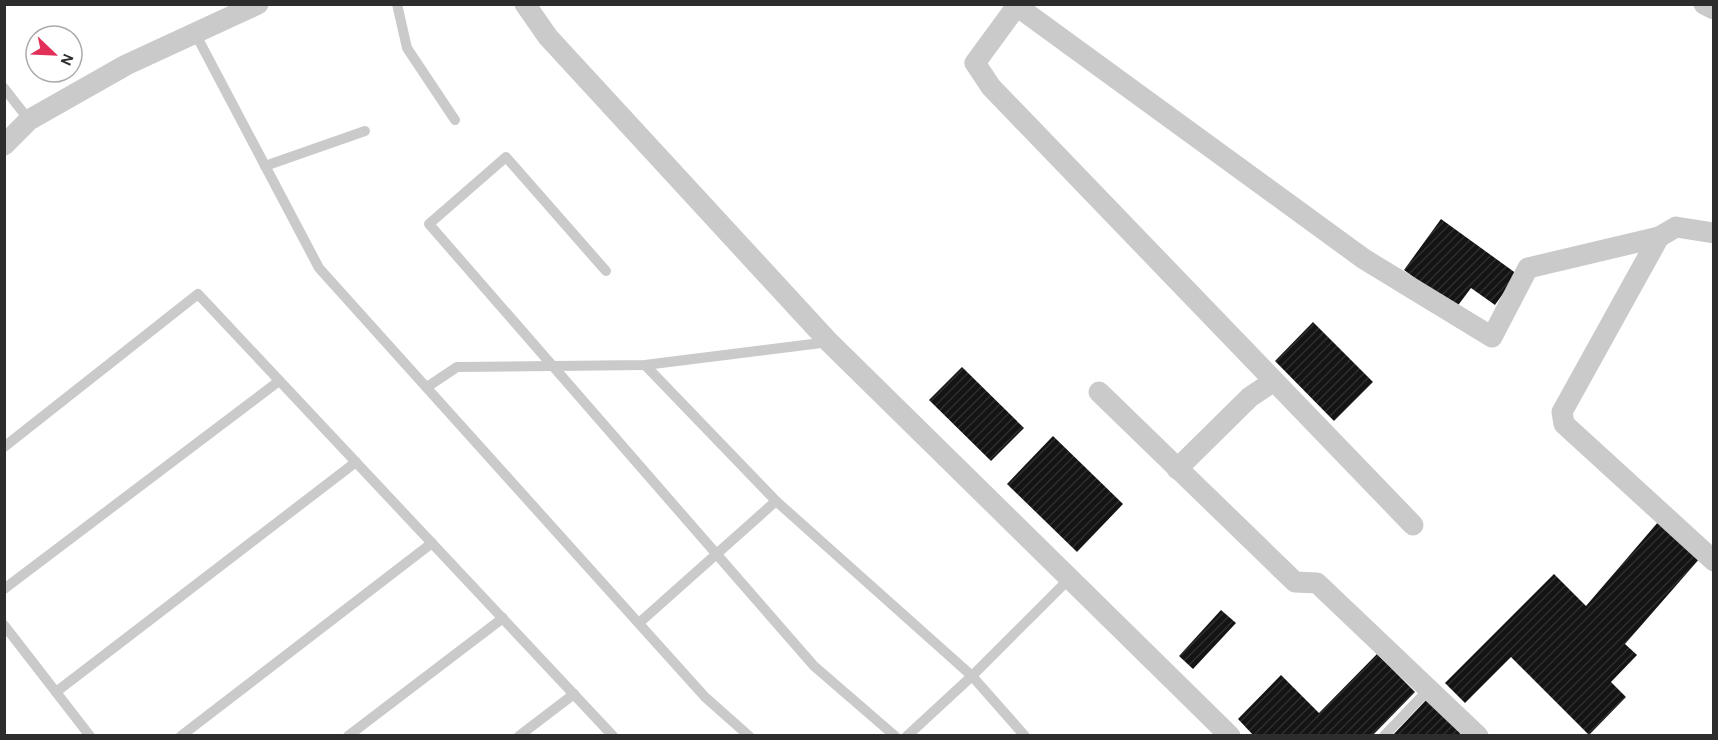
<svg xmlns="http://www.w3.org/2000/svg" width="1718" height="740" font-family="'Alegreya Sans',sans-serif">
<defs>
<pattern id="building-hatch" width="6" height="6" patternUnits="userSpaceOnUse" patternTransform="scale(1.5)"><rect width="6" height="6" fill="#141414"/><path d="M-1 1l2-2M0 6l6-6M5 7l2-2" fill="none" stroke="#2e2e2e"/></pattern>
</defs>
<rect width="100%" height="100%" fill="#fff"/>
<g fill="url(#building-hatch)">
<polygon points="1441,219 1517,274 1495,305 1471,288 1456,308 1404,270"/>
<polygon points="1313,322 1373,382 1334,421 1275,361"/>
<polygon points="962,367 1024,428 991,461 929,400"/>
<polygon points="1053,436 1123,504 1077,552 1007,484"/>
<polygon points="1659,521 1701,557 1625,644 1637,655 1611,682 1626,697 1589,735 1511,657 1465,703 1445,683 1554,574 1586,606"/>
<polygon points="1221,610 1236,623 1193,669 1179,656"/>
<polygon points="1377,654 1415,692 1372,736 1254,736 1238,719 1281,675 1319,713"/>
<polygon points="1429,697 1463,730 1458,736 1392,736"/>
</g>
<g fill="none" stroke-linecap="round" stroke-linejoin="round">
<g stroke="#cacaca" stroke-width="10">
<polyline points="397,4 407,48 455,120"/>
<polyline points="195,33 319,268 705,697 749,736"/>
<polyline points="4,88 29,120"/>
<polyline points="265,166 365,131"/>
<polyline points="606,271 506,157 429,224 814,666 895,736"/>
<polyline points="645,365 776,501 972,676 907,736"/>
<polyline points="427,387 457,367 645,365 829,342"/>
<polyline points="4,447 198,294 613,736"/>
<polyline points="4,589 279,381"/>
<polyline points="639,623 776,501"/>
<polyline points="4,625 90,736"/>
<polyline points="56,692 356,462"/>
<polyline points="181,736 432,543"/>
<polyline points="348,736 503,618"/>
<polyline points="519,736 574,694"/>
<polyline points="1025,736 972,676 1070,578"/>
<polyline points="1384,736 1429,689"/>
</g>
<g stroke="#cacaca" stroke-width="21">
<polyline points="525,4 548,37 829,342 1230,736"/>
<polyline points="1014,4 1364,259 1492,337 1528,268 1659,237 1676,227 1714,233"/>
<polyline points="1704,4 1714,9"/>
<polyline points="1016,7 975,63 991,87 1413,525"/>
<polyline points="4,145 29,120 126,65 258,4"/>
<polyline points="1659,237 1562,412 1564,424 1714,561"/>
<polyline points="1099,392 1295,582 1317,583 1478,736"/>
<polyline points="1177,469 1250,397 1274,381"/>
</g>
</g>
<rect width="1718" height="740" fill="none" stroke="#2d2d2d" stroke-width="12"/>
<g transform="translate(54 54) rotate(113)"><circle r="28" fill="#ffffff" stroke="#ababab" stroke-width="1.5"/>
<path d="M0-4.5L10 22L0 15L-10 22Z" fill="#e23059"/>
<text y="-9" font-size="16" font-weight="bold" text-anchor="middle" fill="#2d2d2d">N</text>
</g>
</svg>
